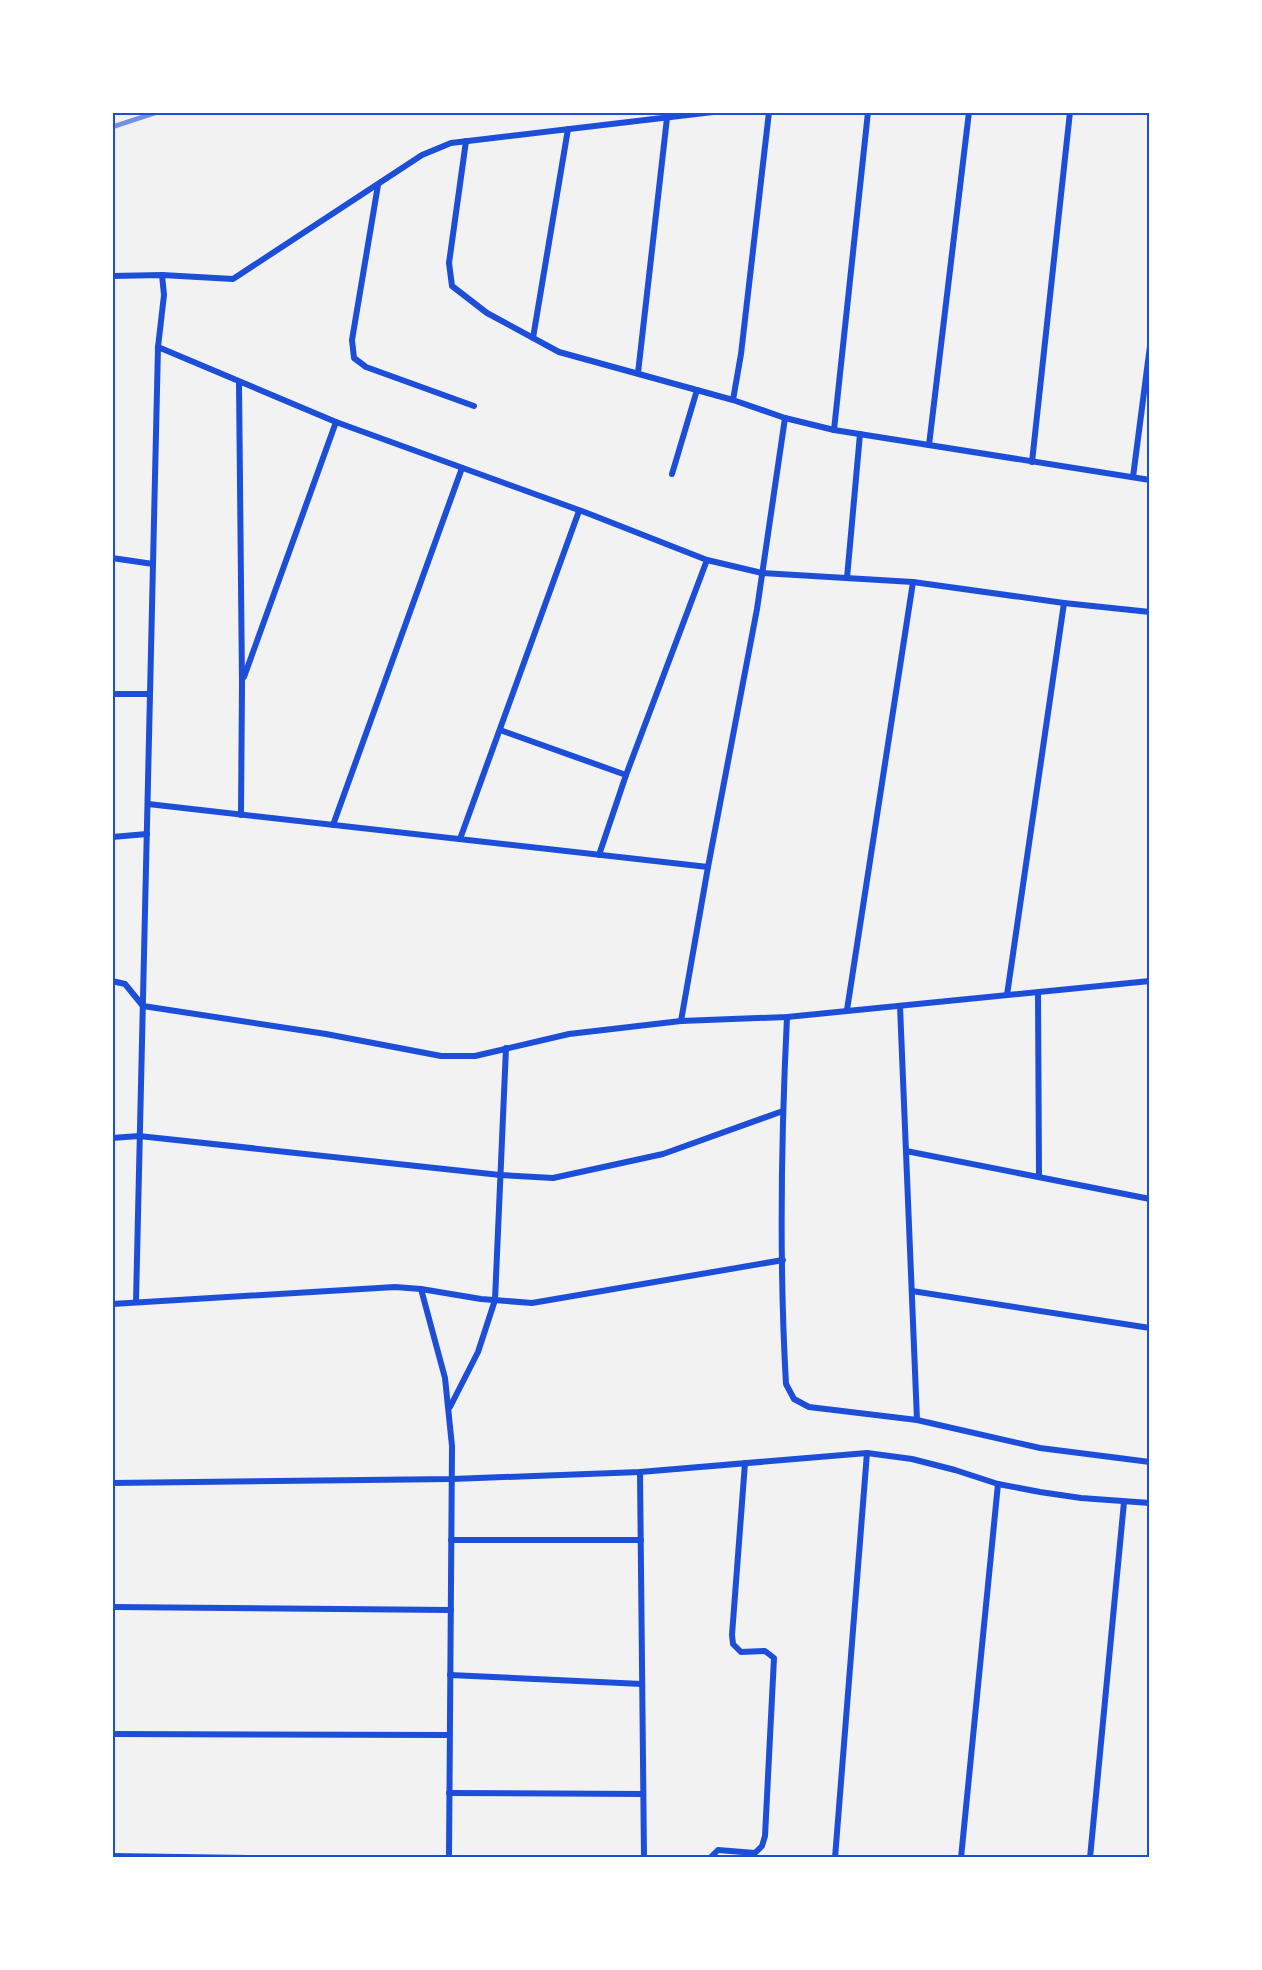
<svg xmlns="http://www.w3.org/2000/svg" width="1262" height="1970" font-family="Roboto,sans-serif">
<rect width="100%" height="100%" fill="#f2f2f2"/>
<g fill="none" stroke-linecap="round" stroke-linejoin="round">
<g stroke="#1d4ed8" stroke-width="6">
<polyline points="769,112 741,354 733,400 785,418 834,430 1150,480"/>
<polyline points="466,141 449,263 452,286 487,313 559,352 733,400"/>
<polyline points="378,185 352,340 354,358 366,367 474,406"/>
<polyline points="112,276 162,275 233,279 422,155 451,143 713,112"/>
<polyline points="533,338 568,129"/>
<polyline points="158,347 336,422 587,513 707,560 762,573 913,582 1064,603 1150,612"/>
<polyline points="638,373 667,118"/>
<polyline points="239,383 242,683 241,815"/>
<polyline points="834,430 868,112"/>
<polyline points="929,445 969,112"/>
<polyline points="1032,462 1070,112"/>
<polyline points="672,474 697,390"/>
<polyline points="1133,477 1150,346"/>
<polyline points="112,558 153,564"/>
<polyline points="847,578 860,434"/>
<polyline points="244,677 336,422"/>
<polyline points="112,694 150,694"/>
<polyline points="500,730 626,775 599,855"/>
<polyline points="626,775 707,560"/>
<polyline points="148,804 708,867"/>
<polyline points="333,825 462,468"/>
<polyline points="112,837 147,834"/>
<polyline points="460,839 579,511"/>
<polyline points="112,981 125,984 143,1006 326,1034 441,1056 475,1056 569,1034 681,1021 787,1017 1150,981"/>
<polyline points="1038,993 1039,1177"/>
<polyline points="1007,995 1064,603"/>
<polyline points="900,1006 917,1420"/>
<polyline points="847,1010 913,582"/>
<path d="M 787,1017 C 781,1139 779,1262 786,1384 L 794,1399 L 809,1407 L 917,1420 L 1040,1448 L 1150,1462"/>
<polyline points="681,1021 708,867 757,609 785,418"/>
<polyline points="112,1138 139,1136 500,1175 553,1178 663,1154 783,1111"/>
<polyline points="906,1151 1150,1199"/>
<polyline points="421,1289 445,1378 452,1446 449,1858"/>
<polyline points="912,1291 1150,1328"/>
<polyline points="136,1302 158,347 164,295 162,275"/>
<polyline points="112,1304 395,1287 421,1289 481,1299 532,1303 783,1260"/>
<polyline points="450,1407 478,1352 495,1300 506,1048"/>
<polyline points="640,1472 644,1858"/>
<polyline points="112,1483 452,1479 640,1472 867,1453 912,1459 955,1470 998,1484 1040,1492 1081,1498 1150,1503"/>
<polyline points="451,1540 641,1540"/>
<polyline points="112,1607 451,1610"/>
<polyline points="450,1675 642,1684"/>
<polyline points="112,1734 449,1735"/>
<polyline points="449,1793 643,1794"/>
<polyline points="112,1856 248,1858"/>
<polyline points="710,1858 718,1850 755,1853 762,1846 765,1836 774,1658 765,1651 741,1652 733,1644 732,1635 745,1463"/>
<polyline points="835,1858 867,1453"/>
<polyline points="961,1858 998,1484"/>
<polyline points="1090,1858 1124,1502"/>
</g>
<polyline stroke="#7290e2" stroke-width="4.5" points="112,127 158,112"/>
</g>
<rect width="1262" height="1970" fill="none" stroke="#ffffff" stroke-width="228"/>
<rect x="114" y="114" width="1034" height="1742" fill="none" stroke="#1d4ed8" stroke-width="2"/>
</svg>
